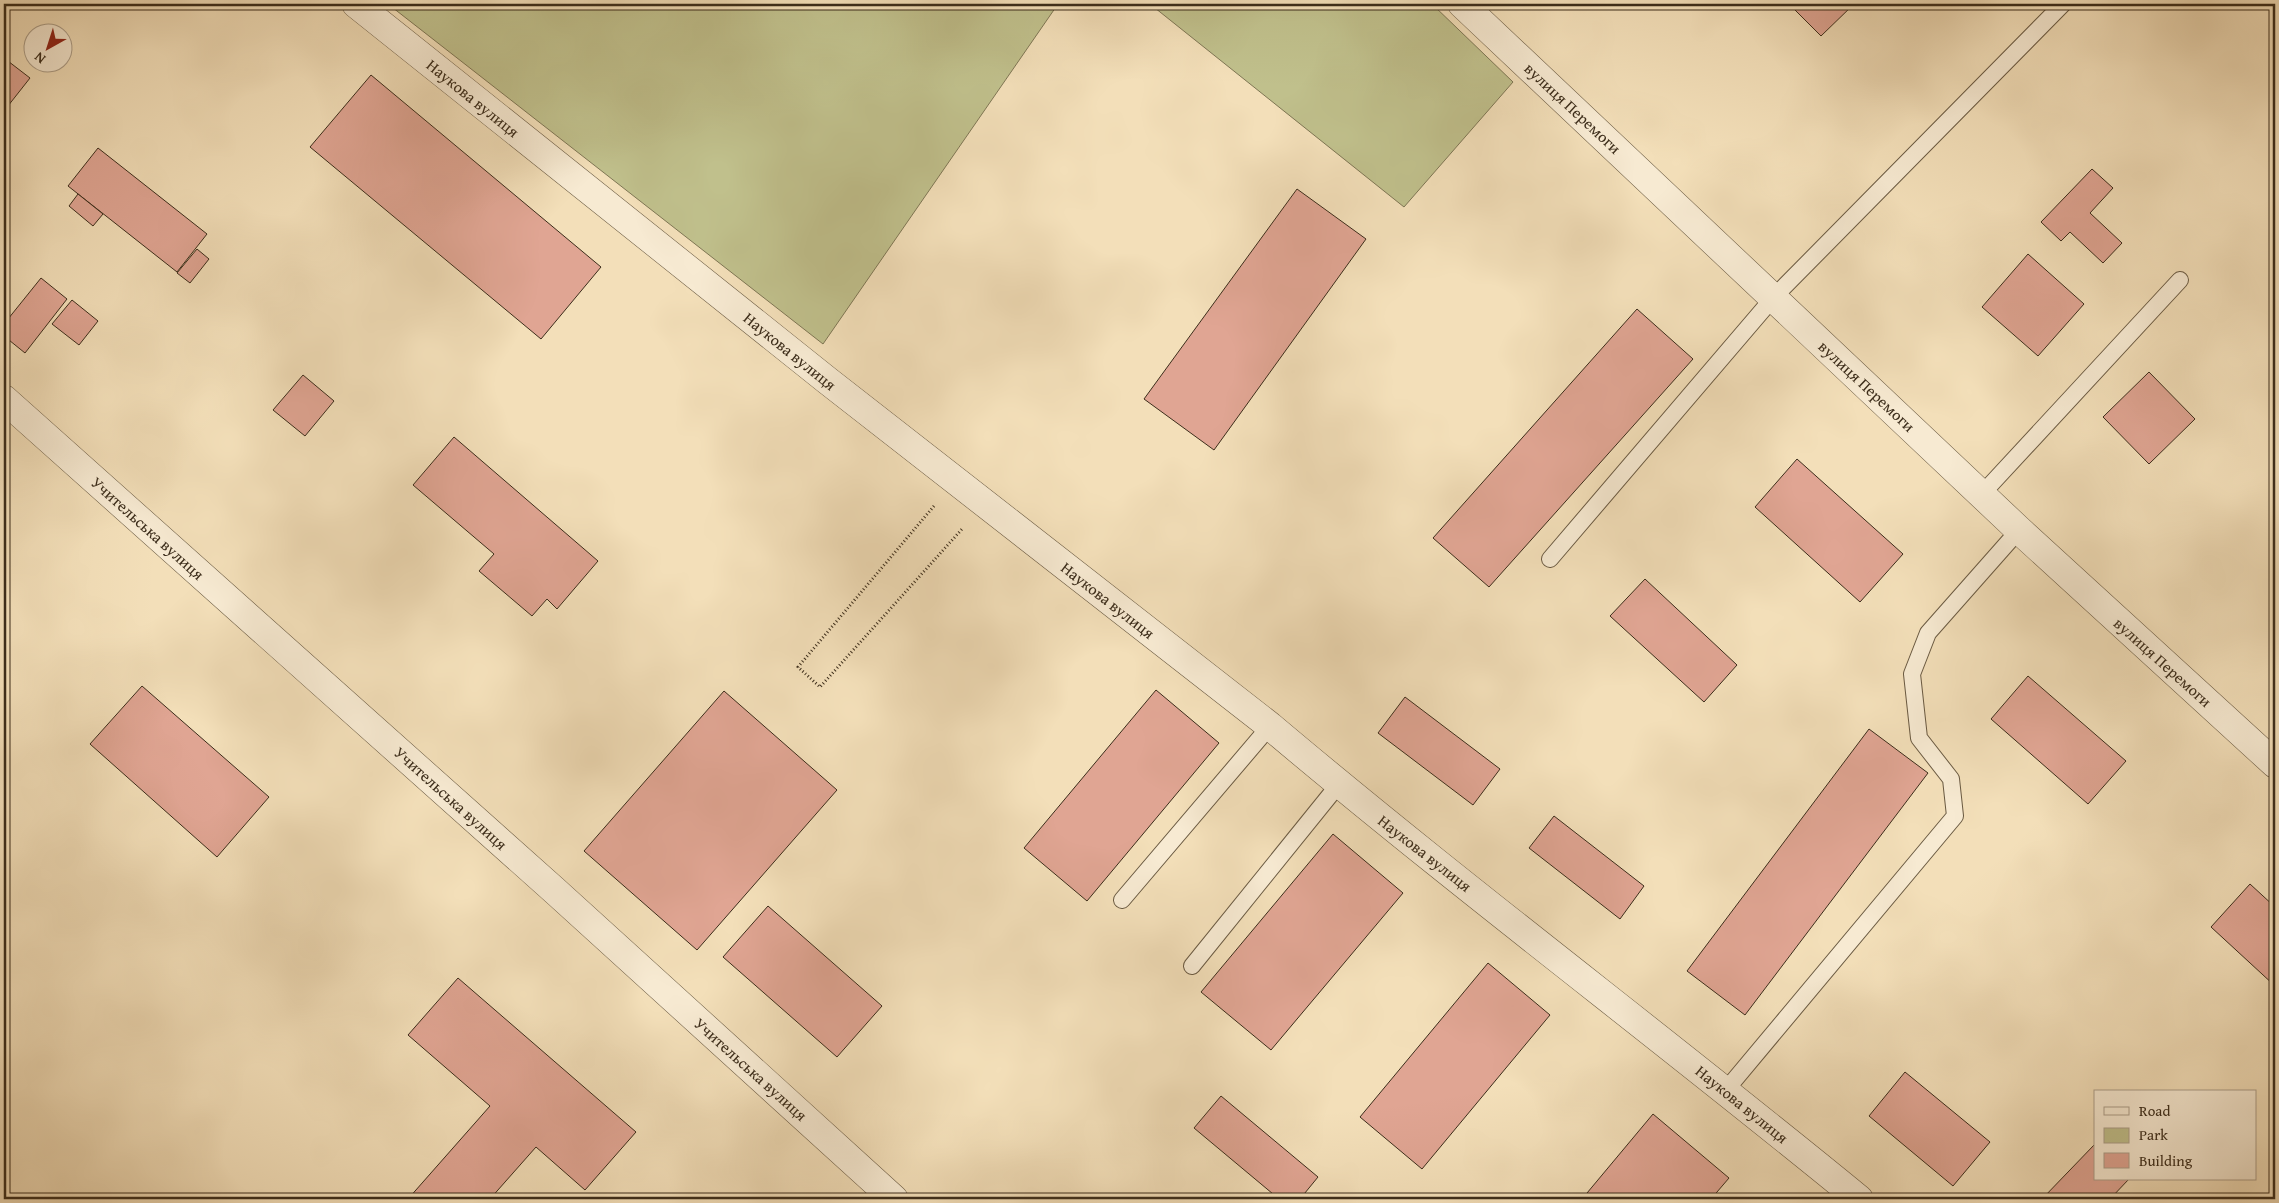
<svg xmlns="http://www.w3.org/2000/svg" width="2279" height="1203" font-family="'Gentium Book Plus',serif">
<rect width="100%" height="100%" fill="#f3dfb9"/>
<filter id="stains"><feTurbulence type="fractalNoise" baseFrequency=".004" numOctaves="4"/><feColorMatrix values="0 0 0 0 .2 0 0 0 0 .09 0 0 0 0 .02 0 0 0 .5 -.17"/></filter>
<radialGradient id="worn" r=".72"><stop offset=".6" stop-color="#630" stop-opacity="0"/><stop offset="1" stop-color="#630" stop-opacity=".3"/></radialGradient>
<g fill="#c0c08c" stroke="#7e7654">
<polygon points="388,4 1058,4 823,344"/>
<polygon points="1150,4 1432,4 1513,82 1404,207"/>
</g>
<g fill="#e0a593" stroke="#3c2d1b">
<polygon points="1789,4 1854,4 1821,36"/>
<polygon points="4,58 30,78 4,111"/>
<polygon points="371,75 601,267 541,339 310,147"/>
<polygon points="98,148 207,234 177,272 68,186"/>
<polygon points="2092,169 2113,188 2090,213 2122,243 2103,263 2070,232 2061,241 2041,222"/>
<polygon points="1297,189 1366,239 1214,450 1144,399"/>
<polygon points="78,194 103,214 93,226 69,206"/>
<polygon points="197,249 209,259 190,283 177,273"/>
<polygon points="2028,254 2084,304 2038,356 1982,307"/>
<polygon points="41,278 67,299 25,353 4,336 4,324"/>
<polygon points="72,300 98,321 79,345 52,324"/>
<polygon points="1637,309 1693,359 1489,587 1433,538"/>
<polygon points="2149,372 2195,419 2149,464 2103,417"/>
<polygon points="303,375 334,401 305,436 273,410"/>
<polygon points="454,437 598,561 557,609 547,599 532,616 479,571 494,554 413,485"/>
<polygon points="1797,459 1903,554 1860,602 1755,507"/>
<polygon points="1645,579 1737,665 1704,702 1610,616"/>
<polygon points="2028,676 2126,761 2088,804 1991,719"/>
<polygon points="142,686 269,797 217,857 90,744"/>
<polygon points="1156,690 1219,743 1087,901 1024,848"/>
<polygon points="724,691 837,790 697,950 584,851"/>
<polygon points="1405,697 1500,769 1473,805 1378,733"/>
<polygon points="1869,729 1928,773 1745,1015 1687,971"/>
<polygon points="1554,816 1644,886 1620,919 1529,848"/>
<polygon points="1333,834 1403,893 1271,1050 1201,992"/>
<polygon points="2250,884 2275,907 2275,986 2211,927"/>
<polygon points="768,906 882,1006 837,1057 723,957"/>
<polygon points="1488,963 1550,1015 1422,1169 1360,1117"/>
<polygon points="458,978 636,1132 585,1190 536,1147 490,1199 408,1199 490,1106 408,1035"/>
<polygon points="1905,1072 1990,1142 1953,1186 1869,1116"/>
<polygon points="1221,1096 1318,1177 1300,1199 1279,1199 1194,1128"/>
<polygon points="1653,1114 1729,1178 1711,1199 1582,1199"/>
<polygon points="2095,1144 2095,1179 2129,1179 2110,1199 2042,1199"/>
</g>
<g fill="none" stroke-linecap="round" stroke-linejoin="round">
<g stroke="#6a5a42" stroke-width="18">
<g id="service">
<polyline points="1981,495 2180,280"/>
<polyline points="1550,559 1773,298 2063,4"/>
<polyline points="1122,900 1270,726"/>
<polyline points="1192,966 1339,784"/>
<polyline points="1726,1090 1955,816 1951,779 1919,738 1912,674 1928,633 2019,530"/>
</g>
</g>
<g stroke="#6a5a42" stroke-width="29">
<g id="minor">
<path d="M 356,4 L 828,381 L 1270,726 C 1462,888 1664,1039 1859,1199"/>
<polyline points="1462,4 2019,530 2275,764"/>
<polyline points="4,399 554,890 894,1199"/>
</g>
</g>
<polyline stroke="#3c2d1b" stroke-width="3" stroke-dasharray="1 2.5" stroke-linecap="butt" points="934,506 798,667 820,687 963,528"/>
<use href="#service" stroke="#f7ead2" stroke-width="16"/>
<use href="#minor" stroke="#f7ead2" stroke-width="28"/>
</g>
<g text-anchor="middle" stroke-width="5" stroke-linejoin="round" paint-order="stroke">
<g font-size="16" fill="#3c2d1b" stroke="#f7ead2">
<text transform="translate(473 98) rotate(39)" y="6">Наукова вулиця</text>
<text transform="translate(1573 108) rotate(43)" y="6">вулиця Перемоги</text>
<text transform="translate(790 351) rotate(39)" y="6">Наукова вулиця</text>
<text transform="translate(1867 386) rotate(43)" y="6">вулиця Перемоги</text>
<text transform="translate(148 528) rotate(42)" y="6">Учительська вулиця</text>
<text transform="translate(1108 600) rotate(38)" y="6">Наукова вулиця</text>
<text transform="translate(2163 662) rotate(42)" y="6">вулиця Перемоги</text>
<text transform="translate(451 798) rotate(42)" y="6">Учительська вулиця</text>
<text transform="translate(1425 853) rotate(38)" y="6">Наукова вулиця</text>
<text transform="translate(751 1069) rotate(42)" y="6">Учительська вулиця</text>
<text transform="translate(1742 1104) rotate(39)" y="6">Наукова вулиця</text>
</g>
</g>
<rect width="2279" height="1203" fill="none" stroke="#f3dfb9" stroke-width="20"/>
<rect x="5" y="5" width="2269" height="1193" fill="none" stroke="#3c2d1b" stroke-width="2.5"/>
<rect x="10" y="10" width="2259" height="1183" fill="none" stroke="#3c2d1b"/>
<rect x="2094" y="1090" width="162" height="90" fill="#f7ead2" stroke="#ac9e89"/>
<rect x="2104" y="1107" width="25" height="8" fill="#f7ead2" stroke="#ac9e89"/>
<text x="2139" y="1116" font-size="15" fill="#3c2d1b">Road</text>
<rect x="2104" y="1128" width="25" height="15" fill="#c0c08c" stroke="#ac9e89"/>
<text x="2139" y="1140" font-size="15" fill="#3c2d1b">Park</text>
<rect x="2104" y="1153" width="25" height="15" fill="#e0a593" stroke="#ac9e89"/>
<text x="2139" y="1166" font-size="15" fill="#3c2d1b">Building</text>
<g transform="translate(48 48) rotate(219)"><circle r="24" fill="#f7ead2" stroke="#ac9e89"/>
<path d="M0-4L9 19L0 12L-9 19Z" fill="#8f2418"/>
<text y="-8" font-size="14" font-weight="bold" text-anchor="middle" fill="#3c2d1b">N</text>
</g>
<rect width="100%" height="100%" filter="url(#stains)"/>
<rect width="100%" height="100%" fill="url(#worn)"/>
</svg>
